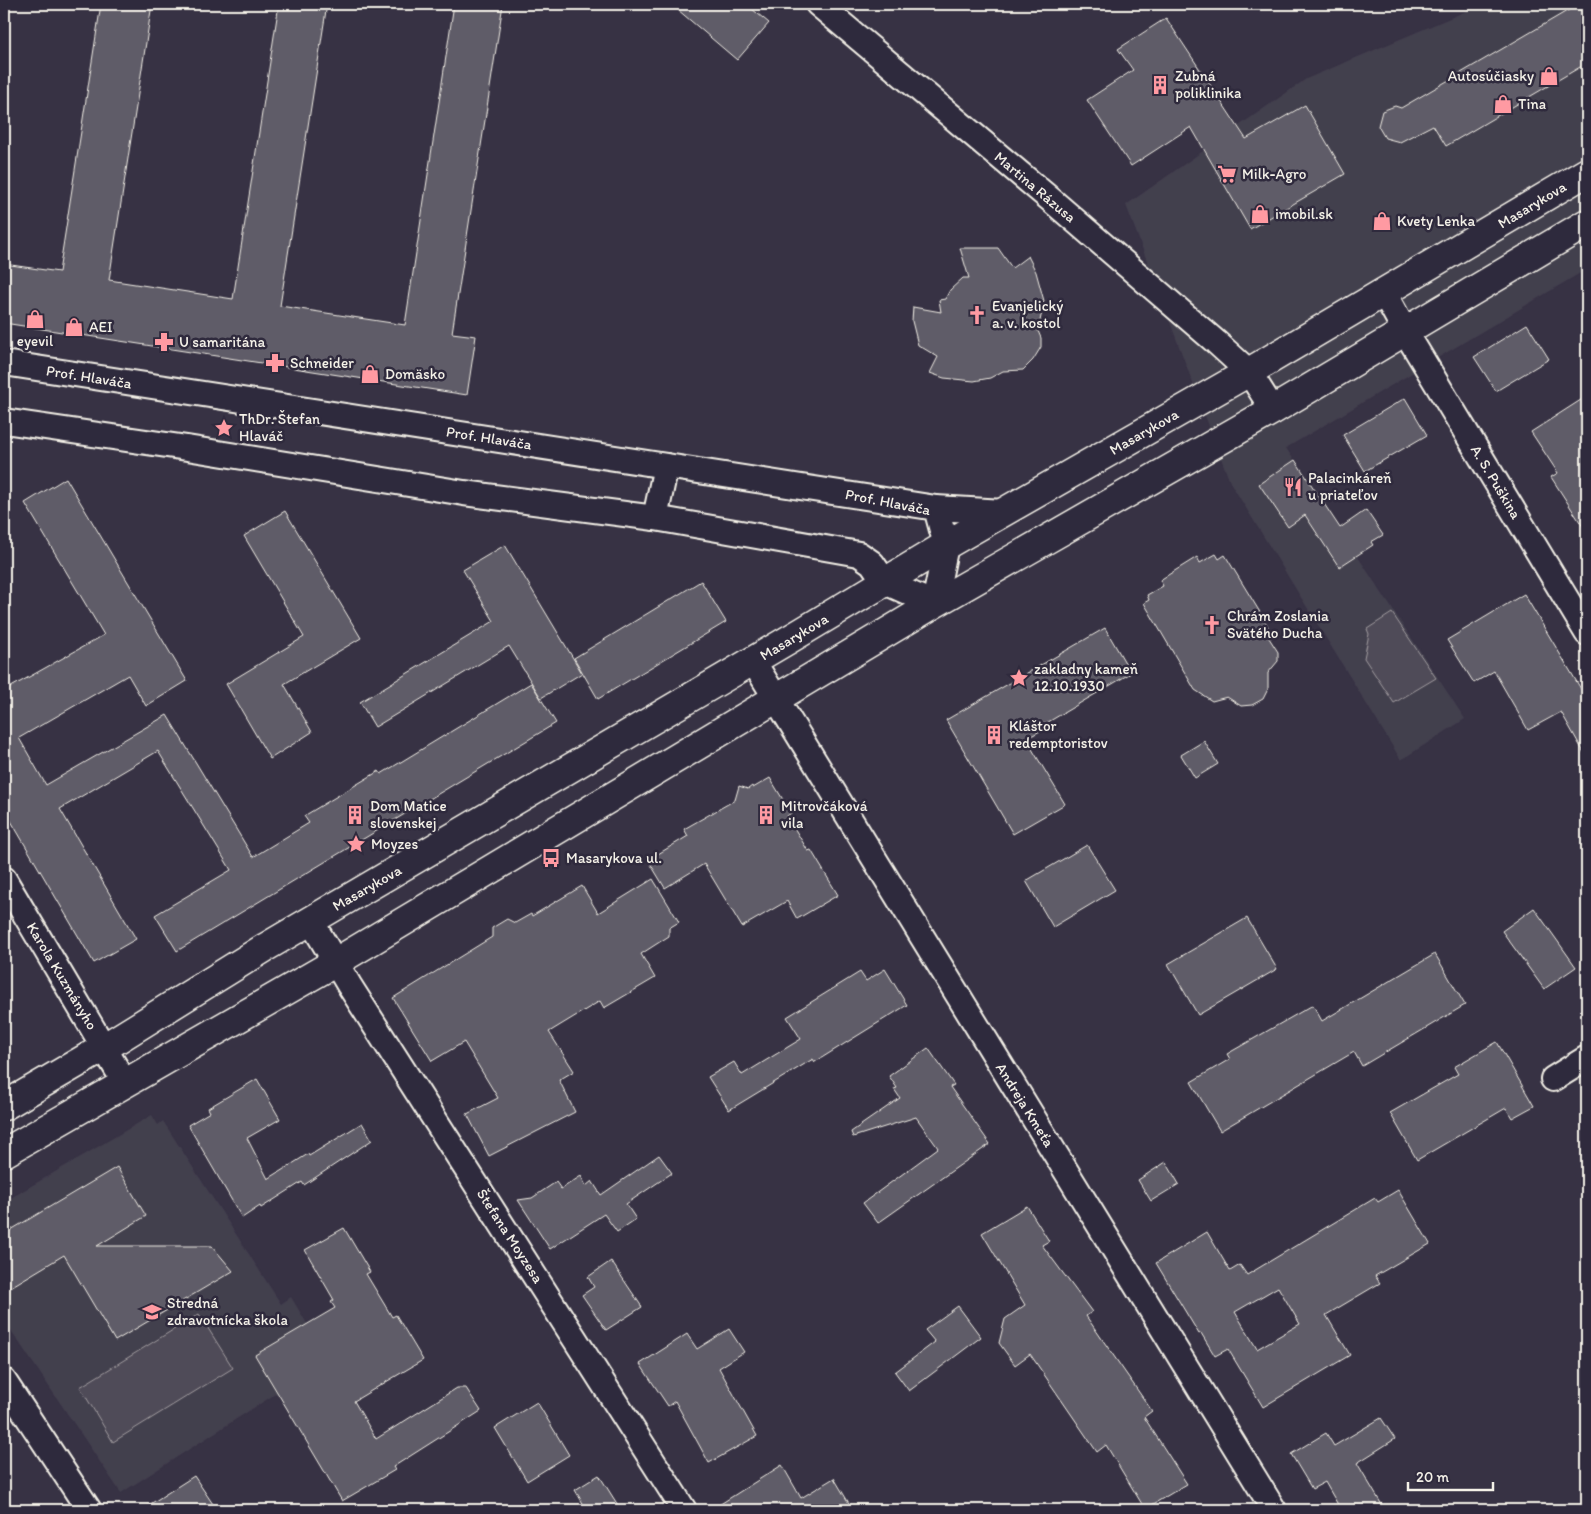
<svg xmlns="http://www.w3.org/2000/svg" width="1591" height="1514" font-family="Itim,sans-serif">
<rect width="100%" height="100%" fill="#373244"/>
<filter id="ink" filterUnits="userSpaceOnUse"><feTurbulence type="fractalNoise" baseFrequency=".02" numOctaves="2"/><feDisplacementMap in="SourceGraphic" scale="10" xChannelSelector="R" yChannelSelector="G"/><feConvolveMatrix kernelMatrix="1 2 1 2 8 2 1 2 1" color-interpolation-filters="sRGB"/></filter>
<g filter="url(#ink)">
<g fill="#433f4e">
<polygon points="1483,4 1587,4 1587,269 1286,448 1465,719 1401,760 1230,482 1126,205 1306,79"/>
<polygon points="152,1115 158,1125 163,1121 281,1304 291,1297 395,1470 342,1501 277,1393 121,1493 4,1320 4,1202"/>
</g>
<g fill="#504b59" stroke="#a29ea0">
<polygon points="1392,613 1436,678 1394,703 1364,658 1369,634 1367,629"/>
<polygon points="199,1314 233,1368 113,1442 80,1387"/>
</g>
<g fill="#5f5c67" stroke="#f4f1e8" fill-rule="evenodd">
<polygon points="101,4 152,4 109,280 233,299 279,4 327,4 280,306 405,325 454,4 503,4 452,333 476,336 467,395 4,323 4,264 59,272"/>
<polygon points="671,4 746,4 769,23 737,60"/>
<polygon points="1579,4 1587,4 1587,63 1446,146 1433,125 1400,142 1385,138 1378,126 1382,111 1395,106 1401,108"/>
<polygon points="1166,18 1246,139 1305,105 1345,174 1250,229 1191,127 1131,166 1087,100 1133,70 1118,49"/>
<polygon points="960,248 998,248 1012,268 1028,256 1036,272 1044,301 1038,331 1041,338 1041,347 1033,360 1023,370 1003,371 990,378 974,381 944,378 930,373 938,357 918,345 912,321 913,307 941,312 939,300 945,299 950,290 963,278 969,278"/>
<polygon points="1527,324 1549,359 1496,391 1474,357"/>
<polygon points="1587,396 1587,533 1551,477 1558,473 1531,432"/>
<polygon points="1405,398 1427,435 1365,471 1343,435"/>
<polygon points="1295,460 1340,528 1366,510 1383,535 1371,542 1373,545 1339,567 1305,515 1288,527 1259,484"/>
<polygon points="66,478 187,681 146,706 128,675 19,738 46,785 167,715 253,857 309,823 304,816 379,771 381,774 531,683 556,723 177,951 155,915 231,870 158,751 60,809 136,939 94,963 4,809 4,691 104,635 25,503"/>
<polygon points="285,511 361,638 284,684 312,732 270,759 226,684 304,637 244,536"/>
<polygon points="505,545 582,673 541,698 509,646 375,727 360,702 494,621 463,570"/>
<polygon points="1216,554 1219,559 1225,555 1261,614 1273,636 1269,638 1278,652 1278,661 1268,673 1268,689 1263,699 1252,705 1241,706 1227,697 1212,701 1195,690 1144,603 1149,600 1147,595 1163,586 1160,580 1197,557 1200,563"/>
<polygon points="701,581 726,622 598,699 574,658"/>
<polygon points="1524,594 1587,699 1587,758 1561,712 1528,730 1494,671 1474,683 1447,640"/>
<polygon points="1105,628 1131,673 1038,728 1040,731 1026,739 1065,804 1013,834 946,720"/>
<polygon points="1204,741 1218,764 1195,778 1181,755"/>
<polygon points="770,778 791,813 787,816 808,851 811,850 838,895 797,919 787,901 742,927 704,864 665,888 648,860 688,836 684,829 735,800 739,786 748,789 752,786 753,788"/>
<polygon points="1087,845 1115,890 1053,927 1026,881"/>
<polygon points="653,879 679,922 669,928 669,936 641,954 655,978 604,1008 600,1001 549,1032 574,1071 559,1080 575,1112 489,1156 467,1114 498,1098 464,1042 432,1061 393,998 492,937 492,928 507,919 515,923 531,914 532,916 582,886 598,913"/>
<polygon points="1534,908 1576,967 1544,989 1502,931"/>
<polygon points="1247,918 1277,969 1198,1015 1168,964"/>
<polygon points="1435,954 1465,1005 1362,1066 1354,1052 1220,1131 1191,1082 1230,1059 1227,1054 1313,1005 1322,1021"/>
<polygon points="885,969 907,1005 815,1062 813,1059 729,1110 708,1077 734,1062 742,1075 801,1039 787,1017 860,972 866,981"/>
<polygon points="1497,1042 1534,1106 1512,1118 1506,1108 1417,1160 1390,1113 1458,1074 1454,1067"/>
<polygon points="928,1048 954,1085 950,1087 990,1144 878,1223 863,1203 938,1148 916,1117 853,1137 851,1132 900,1098 894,1089 897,1088 889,1076"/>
<polygon points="257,1079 280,1119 247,1138 268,1179 308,1154 309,1156 362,1123 372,1140 304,1185 302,1182 261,1208 260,1206 242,1218 188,1125 210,1112 208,1108"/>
<polygon points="659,1155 672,1173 626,1204 636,1219 617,1232 604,1214 550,1249 518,1200 532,1198 556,1182 561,1189 581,1176 586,1186 592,1181 601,1195"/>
<polygon points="1166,1162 1179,1184 1151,1201 1138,1180"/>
<polygon points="117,1167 146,1216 97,1246 212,1246 233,1271 115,1341 64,1255 4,1291 4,1234"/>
<path d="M 1398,1190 L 1430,1244 L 1375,1276 L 1380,1283 L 1326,1315 L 1350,1355 L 1263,1407 L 1228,1349 L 1215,1356 L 1201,1333 L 1199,1334 L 1156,1263 L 1207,1232 L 1230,1271 L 1240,1265 L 1247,1275 L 1375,1198 L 1378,1202 ZM 1278,1287 L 1300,1324 L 1257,1349 L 1235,1312 Z"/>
<polygon points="1027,1206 1049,1241 1042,1245 1092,1312 1086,1316 1152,1411 1144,1417 1187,1484 1145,1509 1106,1445 1097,1452 1030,1354 1015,1365 999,1343 1005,1319 1025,1305 982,1233"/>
<polygon points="344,1228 370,1272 366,1274 392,1317 396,1315 423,1360 354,1401 376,1439 457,1388 466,1388 481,1411 393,1467 395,1470 342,1501 255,1355 335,1308 331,1302 334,1300 305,1250"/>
<polygon points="611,1261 642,1307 606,1330 582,1295 594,1287 588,1277"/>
<polygon points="958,1306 981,1337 909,1391 895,1372 935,1342 925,1330"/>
<polygon points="729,1329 744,1352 719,1368 757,1436 709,1463 675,1401 668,1406 640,1364 687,1334 697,1349"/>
<polygon points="537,1402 569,1455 527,1481 495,1428"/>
<polygon points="1381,1418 1395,1439 1357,1463 1385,1510 1341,1510 1325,1482 1312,1489 1291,1454 1326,1433 1334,1446"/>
<polygon points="782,1465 801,1498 834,1478 853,1510 711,1510"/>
<polygon points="599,1475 621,1510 587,1510 575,1490"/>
<polygon points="194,1476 217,1510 141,1510"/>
</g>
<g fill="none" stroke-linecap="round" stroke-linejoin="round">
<g stroke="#f4f1e8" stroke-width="28">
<g id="minor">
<polyline points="818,4 1050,199 1216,342 1249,372 1273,410"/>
<polyline points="1384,293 1405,331 1587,633"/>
<polyline points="4,363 936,508 946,545 934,604 885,582 872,563 859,554 655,518 464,493 187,448 4,421"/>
<polyline points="936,508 1004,512"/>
<polyline points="655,518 666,466"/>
<polyline points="753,661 1274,1510"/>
<polyline points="4,879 125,1083"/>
<polyline points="311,921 349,985 684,1510"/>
<polyline points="1553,1079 1587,1058"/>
<polyline points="4,1381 89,1510"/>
</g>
</g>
<g stroke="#f4f1e8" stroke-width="31">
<g id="secondary">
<polyline points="4,1106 105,1047 266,947 800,633 946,545 1249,372 1587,172"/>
<polyline points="4,1153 336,962 934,604 1273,410 1587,223"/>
</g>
</g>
<use href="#minor" stroke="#2f2a3d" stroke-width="24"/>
<use href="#secondary" stroke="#2f2a3d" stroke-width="28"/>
</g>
</g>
<defs>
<g id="shop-bare" transform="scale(1.5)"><path d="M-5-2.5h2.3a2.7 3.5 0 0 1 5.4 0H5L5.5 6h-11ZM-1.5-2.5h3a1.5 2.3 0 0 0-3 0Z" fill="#ff9aa2" stroke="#2f2a3d" stroke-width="2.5" paint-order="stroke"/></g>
<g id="building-bare" transform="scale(1.5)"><path d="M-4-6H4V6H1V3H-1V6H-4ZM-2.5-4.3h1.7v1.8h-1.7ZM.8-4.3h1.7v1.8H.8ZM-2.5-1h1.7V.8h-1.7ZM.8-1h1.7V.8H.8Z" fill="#ff9aa2" stroke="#2f2a3d" stroke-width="2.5" paint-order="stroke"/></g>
<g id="supermarket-bare" transform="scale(1.5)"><path d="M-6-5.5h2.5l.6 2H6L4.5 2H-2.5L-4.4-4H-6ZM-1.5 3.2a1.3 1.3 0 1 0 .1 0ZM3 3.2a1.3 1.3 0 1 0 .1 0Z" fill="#ff9aa2" stroke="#2f2a3d" stroke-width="2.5" paint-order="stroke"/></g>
<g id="church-bare" transform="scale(1.5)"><path d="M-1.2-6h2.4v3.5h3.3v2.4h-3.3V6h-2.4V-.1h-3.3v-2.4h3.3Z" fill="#ff9aa2" stroke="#2f2a3d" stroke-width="2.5" paint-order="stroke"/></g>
<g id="pharmacy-bare" transform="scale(1.5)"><path d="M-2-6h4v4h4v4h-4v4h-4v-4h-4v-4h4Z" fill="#ff9aa2" stroke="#2f2a3d" stroke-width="2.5" paint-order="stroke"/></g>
<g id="sight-bare" transform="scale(1.5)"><path d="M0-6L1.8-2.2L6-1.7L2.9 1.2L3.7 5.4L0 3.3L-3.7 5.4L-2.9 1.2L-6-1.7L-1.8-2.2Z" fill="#ff9aa2" stroke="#2f2a3d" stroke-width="2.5" paint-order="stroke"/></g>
<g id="restaurant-bare" transform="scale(1.5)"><path d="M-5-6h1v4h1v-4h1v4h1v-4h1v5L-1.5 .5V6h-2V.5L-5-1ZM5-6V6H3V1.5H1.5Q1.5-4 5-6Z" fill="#ff9aa2" stroke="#2f2a3d" stroke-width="2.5" paint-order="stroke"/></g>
<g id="bus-bare" transform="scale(1.5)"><path d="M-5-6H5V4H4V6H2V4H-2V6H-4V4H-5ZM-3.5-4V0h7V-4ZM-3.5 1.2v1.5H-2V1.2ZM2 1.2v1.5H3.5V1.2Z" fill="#ff9aa2" stroke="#2f2a3d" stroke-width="2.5" paint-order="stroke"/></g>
<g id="school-bare" transform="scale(1.5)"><path d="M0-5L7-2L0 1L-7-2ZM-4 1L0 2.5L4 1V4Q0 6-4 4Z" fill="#ff9aa2" stroke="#2f2a3d" stroke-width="2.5" paint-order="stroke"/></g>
</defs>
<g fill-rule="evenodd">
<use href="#shop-bare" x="1549" y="76"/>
<use href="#building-bare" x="1160" y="85"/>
<use href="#shop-bare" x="1503" y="104"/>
<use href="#supermarket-bare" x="1227" y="174"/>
<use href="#shop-bare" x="1260" y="214"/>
<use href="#shop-bare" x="1382" y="221"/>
<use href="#church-bare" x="977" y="315"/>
<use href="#shop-bare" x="35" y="319"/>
<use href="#shop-bare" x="74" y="327"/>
<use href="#pharmacy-bare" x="164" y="342"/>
<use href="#pharmacy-bare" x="275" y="363"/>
<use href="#shop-bare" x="370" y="374"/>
<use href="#sight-bare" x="224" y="428"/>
<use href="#restaurant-bare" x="1293" y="487"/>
<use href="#church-bare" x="1212" y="625"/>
<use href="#sight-bare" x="1019" y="678"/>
<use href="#building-bare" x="994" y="735"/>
<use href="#building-bare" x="355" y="815"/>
<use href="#building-bare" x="766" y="815"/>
<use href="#sight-bare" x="356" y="844"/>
<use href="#bus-bare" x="551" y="858"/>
<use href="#school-bare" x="152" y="1312"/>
</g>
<g text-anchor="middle" stroke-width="5" stroke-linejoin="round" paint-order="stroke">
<g font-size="15" fill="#f4f1e8" stroke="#2f2a3d" text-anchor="start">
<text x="1175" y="81">Zubná<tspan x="1175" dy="17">poliklinika</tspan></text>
<text x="1534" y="81" text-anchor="end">Autosúčiasky</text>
<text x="1518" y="109">Tina</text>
<text x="1242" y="179">Milk-Agro</text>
<text x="1275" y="219">imobil.sk</text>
<text x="1397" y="226">Kvety Lenka</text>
<text x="992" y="311">Evanjelický<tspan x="992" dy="17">a. v. kostol</tspan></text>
<text x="89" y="332">AEI</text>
<text x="35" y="346" text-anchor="middle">eyevil</text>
<text x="179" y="347">U samaritána</text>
<text x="290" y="368">Schneider</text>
<text x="385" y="379">Domäsko</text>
<text x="239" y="424">ThDr. Štefan<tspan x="239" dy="17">Hlaváč</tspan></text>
<text x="1308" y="483">Palacinkáreň<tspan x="1308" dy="17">u priateľov</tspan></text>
<text x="1227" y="621">Chrám Zoslania<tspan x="1227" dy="17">Svätého Ducha</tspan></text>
<text x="1034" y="674">zakladny kameň<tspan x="1034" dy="17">12.10.1930</tspan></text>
<text x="1009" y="731">Kláštor<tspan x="1009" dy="17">redemptoristov</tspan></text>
<text x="370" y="811">Dom Matice<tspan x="370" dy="17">slovenskej</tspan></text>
<text x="781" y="811">Mitrovčáková<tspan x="781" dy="17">vila</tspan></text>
<text x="371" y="849">Moyzes</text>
<text x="566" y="863">Masarykova ul.</text>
<text x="167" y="1308">Stredná<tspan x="167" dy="17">zdravotnícka škola</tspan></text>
</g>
<g font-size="15" fill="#f4f1e8" stroke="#2f2a3d">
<text transform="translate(1035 187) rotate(40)" y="5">Martina Rázusa</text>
<text transform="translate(1532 205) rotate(-31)" y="5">Masarykova</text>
<text transform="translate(89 377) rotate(9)" y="5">Prof. Hlaváča</text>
<text transform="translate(1144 432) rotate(-30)" y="5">Masarykova</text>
<text transform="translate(489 438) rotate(9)" y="5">Prof. Hlaváča</text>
<text transform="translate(1496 482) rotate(59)" y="5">A. S. Puškina</text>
<text transform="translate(888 502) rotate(11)" y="5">Prof. Hlaváča</text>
<text transform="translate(794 637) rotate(-31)" y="5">Masarykova</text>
<text transform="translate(367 888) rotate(-30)" y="5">Masarykova</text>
<text transform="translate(62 976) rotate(59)" y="5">Karola Kuzmányho</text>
<text transform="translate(1025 1105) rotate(58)" y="5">Andreja Kmeťa</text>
<text transform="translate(510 1236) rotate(57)" y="5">Štefana Moyzesa</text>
</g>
</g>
<rect width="1591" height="1514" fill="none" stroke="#2f2a3d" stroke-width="20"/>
<rect x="10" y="10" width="1571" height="1494" fill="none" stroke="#f4f1e8" stroke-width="2" filter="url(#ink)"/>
<path d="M1408 1482v8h85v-8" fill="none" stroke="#f4f1e8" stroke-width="2.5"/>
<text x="1416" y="1482" font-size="15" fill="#f4f1e8" stroke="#2f2a3d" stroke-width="4" paint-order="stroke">20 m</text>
</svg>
